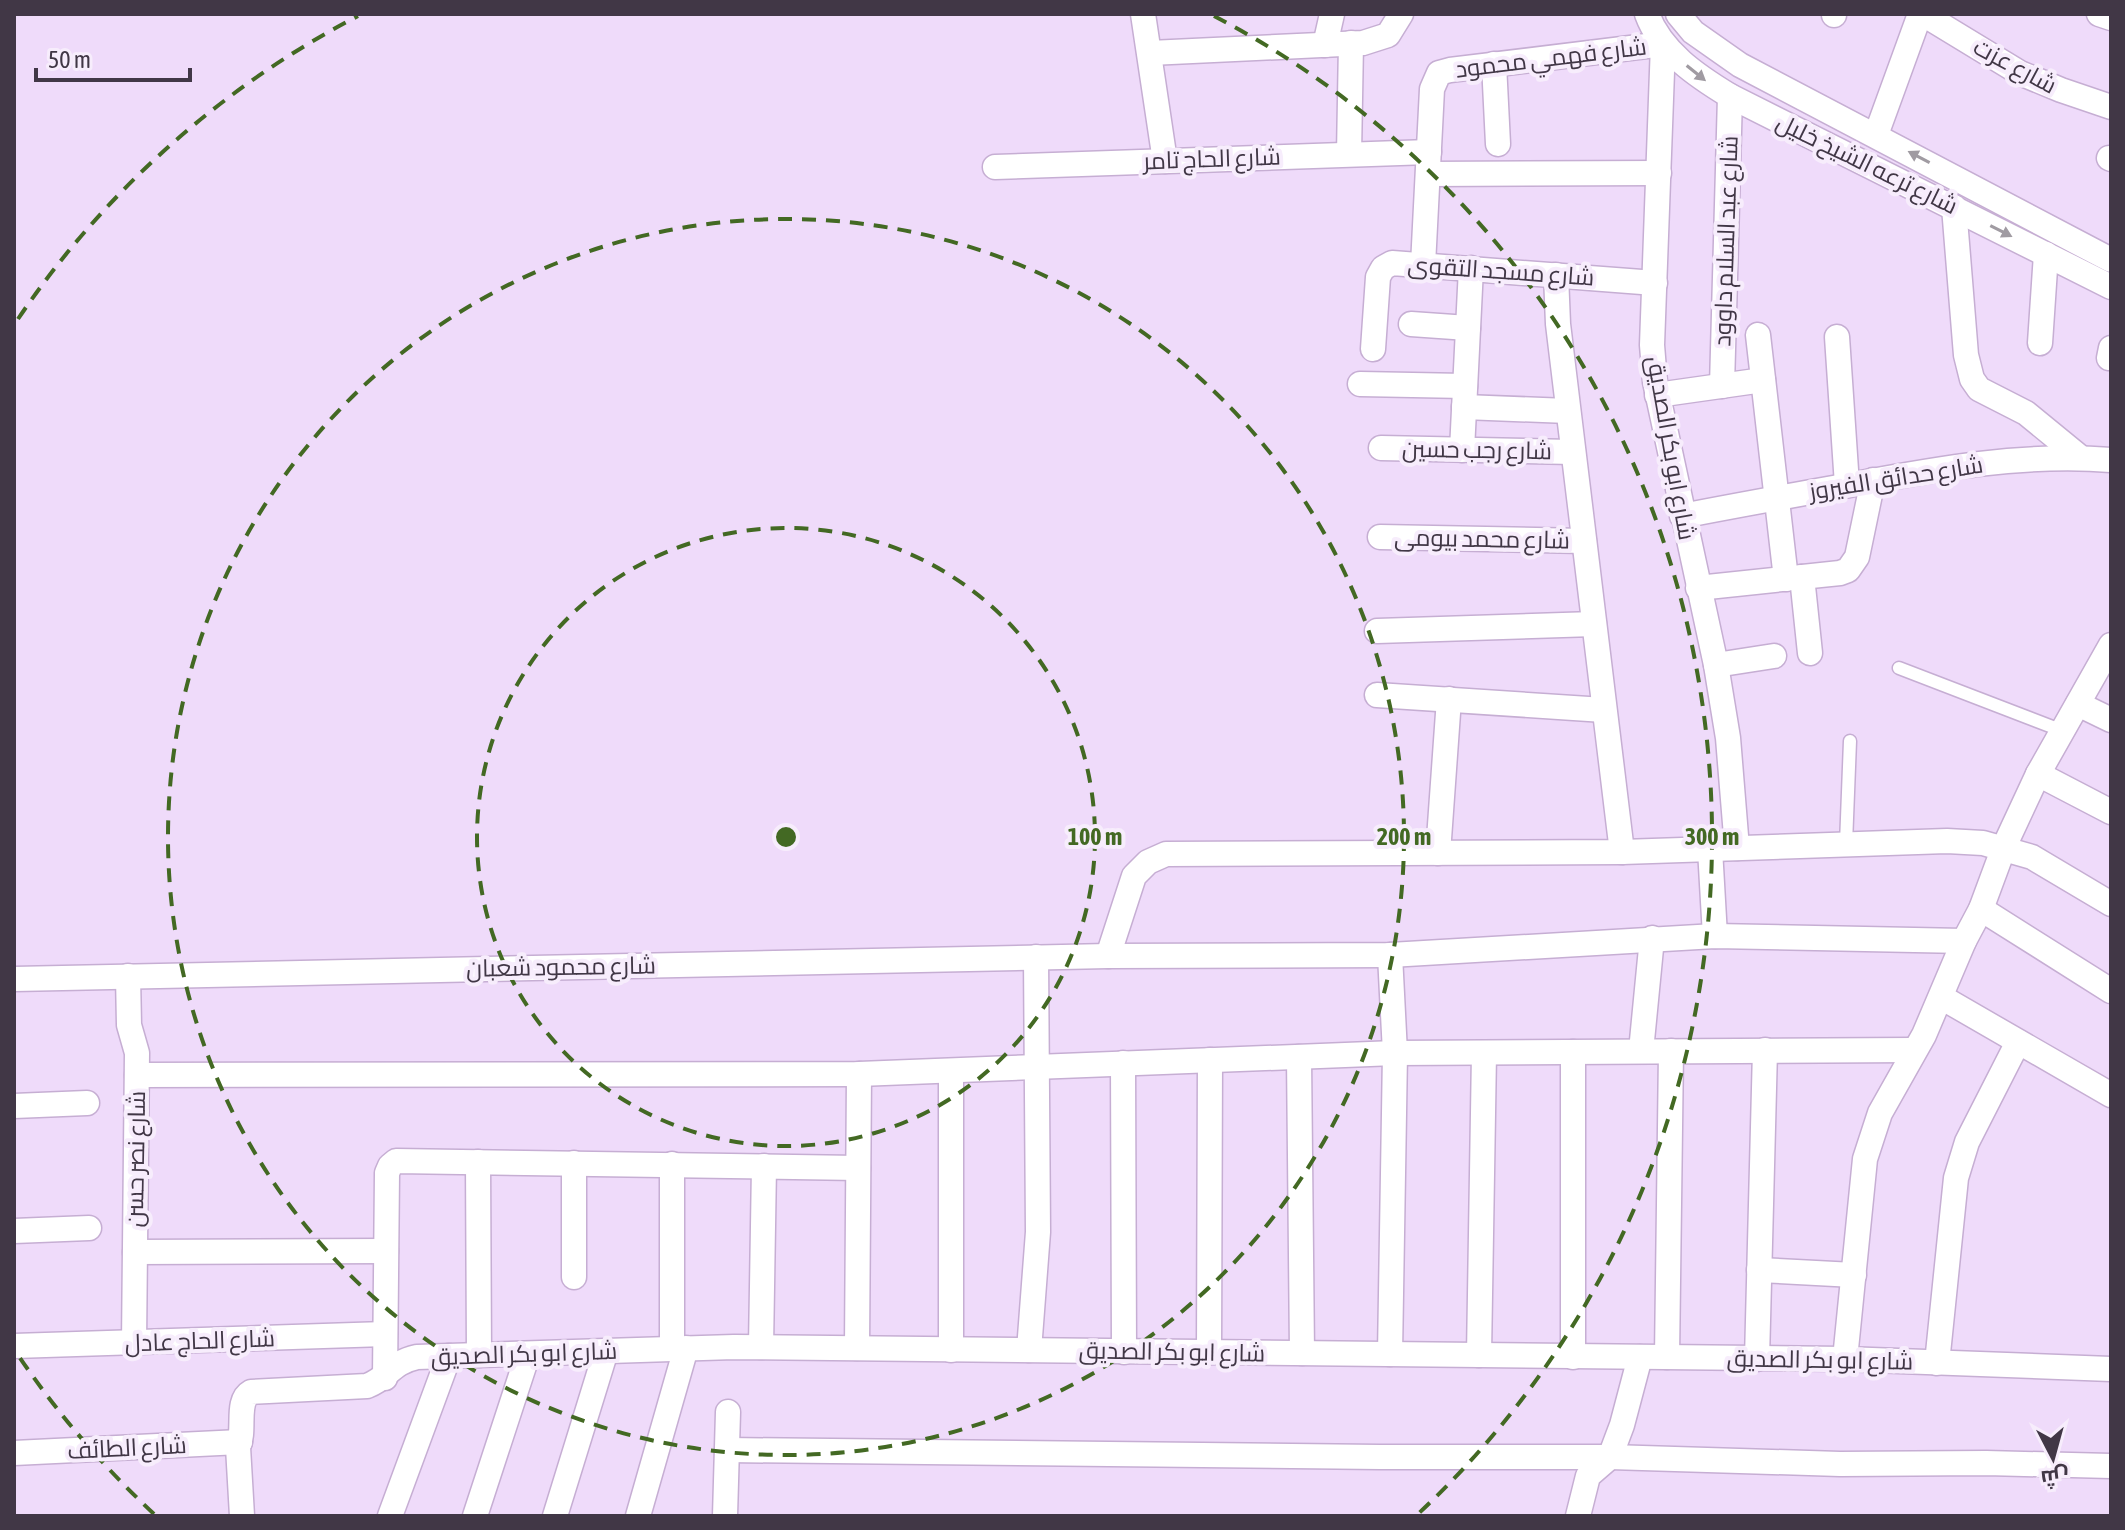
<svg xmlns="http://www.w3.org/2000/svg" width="2125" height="1530" font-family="'Asap Condensed',Cairo,sans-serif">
<rect width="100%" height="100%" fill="#efdbfa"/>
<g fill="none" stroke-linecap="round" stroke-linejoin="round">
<g stroke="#c6aed3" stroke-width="15">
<g id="lane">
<polyline points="1899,668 2063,731"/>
<polyline points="1846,844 1850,741"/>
</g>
</g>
<g stroke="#c6aed3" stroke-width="27">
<g id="street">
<polyline points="1143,14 1165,161"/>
<path d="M 1647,14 C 1661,52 1697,76 1730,96 L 2111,287"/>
<polyline points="1678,14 1693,32 1740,65 2111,260"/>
<polyline points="1923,14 2020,73 2061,90 2111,107"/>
<polyline points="2099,14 2111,18"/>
<polyline points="1834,15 1834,14"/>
<polyline points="1325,45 1332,14"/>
<polyline points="1150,53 1363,43 1388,35 1401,14"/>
<polyline points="1494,64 1498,144"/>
<polyline points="1876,135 1920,14"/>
<polyline points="1349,154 1351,43"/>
<polyline points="2109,158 2111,159"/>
<polyline points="995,167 1429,152"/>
<polyline points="1429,174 1659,173"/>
<polyline points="1954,207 1966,355 1972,379 1979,389 2026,413 2081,458"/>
<polyline points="1423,265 1432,89 1439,73 1450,70 1663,44 1652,345 1655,382 1716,665 1728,738 1737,848"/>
<polyline points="1556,275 1558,324 1622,852"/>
<polyline points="1411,324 1468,328"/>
<polyline points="1758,335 1786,579"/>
<polyline points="1837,337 1847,485"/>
<polyline points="2040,343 2046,254"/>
<polyline points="1373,349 1378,277 1383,268 1392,263 1655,283"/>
<polyline points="2109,358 2111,348"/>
<polyline points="1360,384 1465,386"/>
<polyline points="1722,386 1730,96"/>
<polyline points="1657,395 1763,380"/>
<polyline points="1464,407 1568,411"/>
<polyline points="1381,448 1573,452"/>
<polyline points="1462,450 1471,268"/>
<path d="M 1682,516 C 1738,505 1794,495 1850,485 C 1936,469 2023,453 2111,460"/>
<polyline points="1380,537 1584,541"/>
<polyline points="1802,577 1810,653"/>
<polyline points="1698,588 1840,573 1848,570 1857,557 1873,480"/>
<polyline points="1377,631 1594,624"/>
<polyline points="1716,665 1774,656"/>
<polyline points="1377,695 1604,710"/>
<polyline points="2078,704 2111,720"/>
<polyline points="2038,774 2111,812"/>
<polyline points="1710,849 1715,936"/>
<polyline points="1438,853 1449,699"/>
<polyline points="1981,909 2111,991"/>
<polyline points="1108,956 1134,876 1148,862 1166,854 1622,852 1947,841 1983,843 2032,857 2111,904"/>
<polyline points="128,976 129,1025 137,1053 134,1344"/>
<polyline points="14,979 1108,956 1390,955 1715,936 1964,941"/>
<polyline points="1941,997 2111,1095"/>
<polyline points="1641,1051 1652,938"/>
<polyline points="1299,1057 1302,1353"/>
<polyline points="1123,1063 1124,1352"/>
<polyline points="137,1075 859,1074 1395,1053 1913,1050"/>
<polyline points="14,1106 87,1103"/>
<polyline points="478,1162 479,1355"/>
<polyline points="574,1163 574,1277"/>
<polyline points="672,1164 672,1349"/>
<polyline points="14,1231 89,1228"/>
<polyline points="135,1252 386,1251"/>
<polyline points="1759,1270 1854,1275"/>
<polyline points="14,1346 385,1334"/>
<polyline points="761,1347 764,1166"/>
<polyline points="857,1348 859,1074"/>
<polyline points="951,1350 951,1071"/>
<polyline points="1029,1350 1038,1232 1036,957"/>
<polyline points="1209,1352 1210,1060"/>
<polyline points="1390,1354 1395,1053 1390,955"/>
<polyline points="1479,1355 1484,1053"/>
<polyline points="1573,1357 1573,1052"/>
<polyline points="1667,1357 1671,1051"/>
<polyline points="1757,1359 1765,1050"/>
<polyline points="1845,1359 1865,1159 1880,1113 1924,1035 1964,941 1981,909 2004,847 2038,774 2111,645"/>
<polyline points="1937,1363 1956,1178 1967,1142 2018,1042"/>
<polyline points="385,1378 387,1173 390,1166 396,1161 858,1168"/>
<polyline points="728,1450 1380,1457 1610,1457 1840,1464 1986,1463 2111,1466"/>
<polyline points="14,1453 240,1442"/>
<path d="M 242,1516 L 238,1447 C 246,1430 235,1401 251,1392 L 367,1386 C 390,1377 390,1363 417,1357 L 734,1347 L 1845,1359 L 2111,1369"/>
<polyline points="390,1516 449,1356"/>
<polyline points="475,1516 528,1354"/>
<polyline points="555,1516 606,1351"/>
<polyline points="638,1516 686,1348"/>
<polyline points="725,1516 728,1412"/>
<polyline points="1578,1516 1588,1476 1610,1457 1622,1425 1640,1357"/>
</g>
</g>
<use href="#lane" stroke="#fff" stroke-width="12"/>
<use href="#street" stroke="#fff" stroke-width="24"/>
</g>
<defs><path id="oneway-solid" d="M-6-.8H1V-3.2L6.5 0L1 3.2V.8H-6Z" transform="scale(2)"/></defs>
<g fill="#a09ba2">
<use href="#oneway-solid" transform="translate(1696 73) rotate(39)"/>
<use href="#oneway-solid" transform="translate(1919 157) rotate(-152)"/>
<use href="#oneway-solid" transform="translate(2001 231) rotate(27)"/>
</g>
<g fill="none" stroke="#436923" stroke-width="4" stroke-dasharray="14 10">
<circle cx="786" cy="837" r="309"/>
<circle cx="786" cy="837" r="618"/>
<path d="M154 1514A926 926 0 0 1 18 1355M18 319A926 926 0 0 1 358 16M1214 16A926 926 0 0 1 1418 1514"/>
</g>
<g text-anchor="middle" stroke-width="8" stroke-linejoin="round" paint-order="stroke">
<g font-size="24" fill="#413746" stroke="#f7edfc">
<text transform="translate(1551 58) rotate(-7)" y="8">شارع فهمي محمود</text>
<text transform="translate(2015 66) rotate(28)" y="8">شارع عزت</text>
<text transform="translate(1212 159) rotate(-2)" y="8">شارع الحاج تامر</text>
<text transform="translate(1867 164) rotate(26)" y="8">شارع ترعه الشيخ خليل</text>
<text transform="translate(1726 241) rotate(-88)" y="8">شارع عبد السلام داوود</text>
<text transform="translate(1501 271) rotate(4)" y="8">شارع مسجد التقوى</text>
<text transform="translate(1671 448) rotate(80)" y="8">شارع ابو بكر الصديق</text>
<text transform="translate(1477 450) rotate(1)" y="8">شارع رجب حسين</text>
<text transform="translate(1896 478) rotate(-9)" y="8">شارع حدائق الفيروز</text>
<text transform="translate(1482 539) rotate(1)" y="8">شارع محمد بيومى</text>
<text transform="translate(561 967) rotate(-1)" y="8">شارع محمود شعبان</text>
<text transform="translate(136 1159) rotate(-89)" y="8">شارع نصر حسن</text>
<text transform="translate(200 1341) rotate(-2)" y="8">شارع الحاج عادل</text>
<text transform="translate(1172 1352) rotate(1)" y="8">شارع ابو بكر الصديق</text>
<text transform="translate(524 1354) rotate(-2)" y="8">شارع ابو بكر الصديق</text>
<text transform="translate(1820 1360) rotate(1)" y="8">شارع ابو بكر الصديق</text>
<text transform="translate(127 1448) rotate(-3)" y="8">شارع الطائف</text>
</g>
</g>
<circle cx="786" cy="837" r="12" fill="#436923" stroke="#f7edfc" stroke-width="4"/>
<g font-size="24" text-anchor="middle" font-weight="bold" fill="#436923" stroke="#f7edfc" stroke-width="8" stroke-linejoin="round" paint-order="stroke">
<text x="1095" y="845">100 m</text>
<text x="1404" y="845">200 m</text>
<text x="1712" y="845">300 m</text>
</g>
<rect width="2125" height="1530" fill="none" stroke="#413746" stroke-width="32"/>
<g transform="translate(2053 1458) rotate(174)" stroke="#f7edfc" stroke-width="6" paint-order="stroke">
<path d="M0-6L14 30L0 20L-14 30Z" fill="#413746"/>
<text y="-12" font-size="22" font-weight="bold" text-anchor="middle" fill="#413746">ش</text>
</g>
<path d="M36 68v12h154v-12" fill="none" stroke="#413746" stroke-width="4"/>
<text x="48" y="68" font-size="24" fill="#413746" stroke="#f7edfc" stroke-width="6" paint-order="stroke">50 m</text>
</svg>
